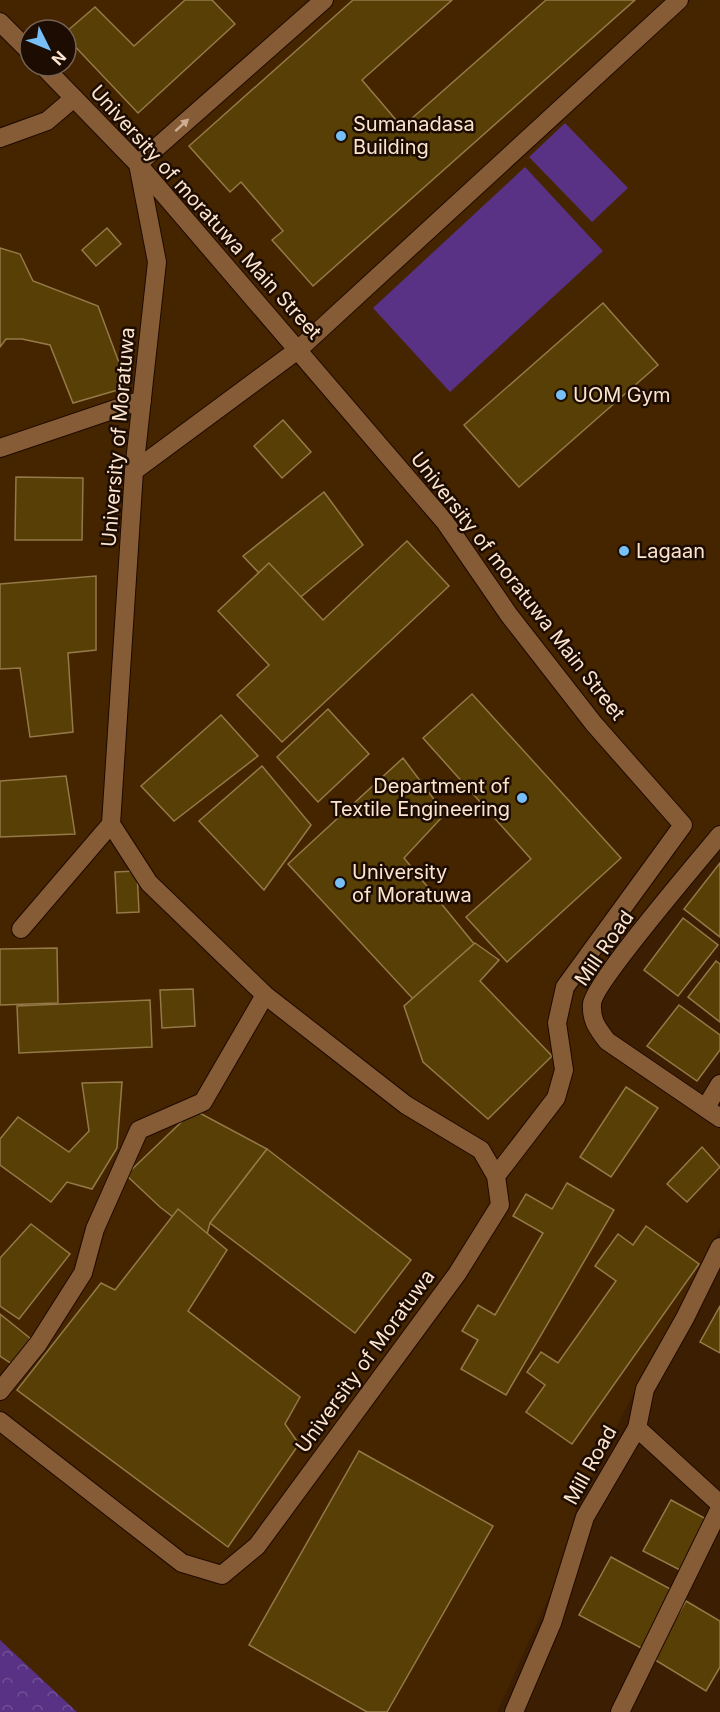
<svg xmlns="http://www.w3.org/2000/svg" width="720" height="1712" font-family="Inter,sans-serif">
<defs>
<pattern id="forest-crowns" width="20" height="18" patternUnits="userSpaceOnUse" patternTransform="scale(1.5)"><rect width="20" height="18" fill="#593286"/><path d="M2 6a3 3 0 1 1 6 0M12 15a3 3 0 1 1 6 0" fill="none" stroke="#725096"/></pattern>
</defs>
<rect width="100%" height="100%" fill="#3c1f02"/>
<path fill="#452400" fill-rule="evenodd" d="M 0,0 L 720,0 L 720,833 L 639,933 L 600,1006 L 617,1059 L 720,1123 L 720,1228 L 660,1347 L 627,1406 L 576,1510 L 558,1577 L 497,1712 L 0,1712 ZM 30,30 L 66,30 L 66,66 L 30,66 Z"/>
<polygon fill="url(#forest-crowns)" points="0,1640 77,1712 0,1712"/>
<g fill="#593286">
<polygon points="565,123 628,188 592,222 529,157"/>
<polygon points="525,167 603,251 450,392 373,308"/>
</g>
<g fill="#573f06" stroke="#947a47" stroke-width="1.5">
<polygon points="185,0 212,0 235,24 138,113 66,37 66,32 95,7 134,46"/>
<polygon points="353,0 452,0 362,80 402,127 546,0 635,0 313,286 272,240 283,231 241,182 230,192 189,146"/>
<polygon points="107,228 121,244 96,266 82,250"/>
<polygon points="0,248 20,254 33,281 98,306 128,387 73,403 50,345 22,339 6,339 0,347"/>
<polygon points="603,303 658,365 519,487 464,425"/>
<polygon points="283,420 311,452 282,478 254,446"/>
<polygon points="16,477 83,478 82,540 15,540"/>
<polygon points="324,492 363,545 290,606 243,556"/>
<polygon points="407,541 449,586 282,742 237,695 269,665 218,611 269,563 323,620"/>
<polygon points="96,576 96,650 68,653 73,732 30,737 20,668 0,669 0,584"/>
<polygon points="472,694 621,858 507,962 466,917 531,859 423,738"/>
<polygon points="328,709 369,754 318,802 277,757"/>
<polygon points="221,715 258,756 174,821 141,786"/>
<polygon points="403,758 445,814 404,858 475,945 415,1001 288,864"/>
<polygon points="262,766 311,825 264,890 199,821"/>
<polygon points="66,776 75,834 0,837 0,781"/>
<polygon points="720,863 720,937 684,909"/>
<polygon points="137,871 139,912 117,913 115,872"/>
<polygon points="683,918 718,945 678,996 644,970"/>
<polygon points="475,943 499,960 480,981 552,1056 488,1119 423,1062 404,1006"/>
<polygon points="57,948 58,1003 0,1005 0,949"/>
<polygon points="716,961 720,964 720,1022 688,997"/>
<polygon points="193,989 195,1026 162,1028 160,990"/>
<polygon points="150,1000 152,1047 19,1053 17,1006"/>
<polygon points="679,1005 720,1035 720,1050 697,1081 647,1046"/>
<polygon points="122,1082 117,1148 92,1189 67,1182 51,1202 0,1165 0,1139 18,1117 69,1152 89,1131 82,1083"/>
<polygon points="626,1087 658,1108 611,1177 580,1157"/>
<polygon points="194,1110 267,1149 210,1223 205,1242 160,1207 126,1175"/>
<polygon points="702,1147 720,1167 687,1202 667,1184"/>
<polygon points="267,1149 411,1260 355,1333 210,1223"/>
<polygon points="567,1183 614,1210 506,1395 461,1369 478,1340 462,1331 478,1305 495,1315 543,1233 513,1216 526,1194 552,1209"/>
<polygon points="178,1209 227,1250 188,1311 300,1397 285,1424 299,1444 228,1547 17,1390 101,1283 115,1290"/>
<polygon points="31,1224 70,1254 19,1319 0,1306 0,1258"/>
<polygon points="646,1226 699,1264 572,1444 526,1412 545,1385 527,1372 541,1352 558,1363 616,1281 595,1266 618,1234 633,1245"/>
<polygon points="720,1306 720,1353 700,1342"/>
<polygon points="0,1314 36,1343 15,1366 0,1356"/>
<polygon points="359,1451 493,1526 387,1712 367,1712 249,1645"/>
<polygon points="671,1500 708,1520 680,1570 643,1551"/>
<polygon points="611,1557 674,1591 643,1649 579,1615"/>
<polygon points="686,1601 720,1621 720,1667 706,1691 652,1658"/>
</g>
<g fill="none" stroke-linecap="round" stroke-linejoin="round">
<g stroke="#1e0a00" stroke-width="20">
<g id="minor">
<polyline points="0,22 30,52"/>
<polyline points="43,66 138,164 445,522 509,615 594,724 683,825 565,987 557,1023 564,1070 556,1098 496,1176"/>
<polyline points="0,138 47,121 74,98"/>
<polyline points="0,448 142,400"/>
<polyline points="134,471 299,349 679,0"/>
<path d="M 720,835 C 701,858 593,984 592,1004 C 591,1020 597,1028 607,1041 L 720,1118"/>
<polyline points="21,929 111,824"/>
<polyline points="706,1107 720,1084"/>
<polyline points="0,1391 38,1344 83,1273 95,1229 139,1130 203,1102 265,995"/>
<polyline points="0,1421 182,1563 222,1575 257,1546 457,1274 500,1205 496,1176 481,1150 406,1105 265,995 149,883 111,824 134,471 157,262 138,164 324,0"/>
<polyline points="637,1428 720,1504"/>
<polyline points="514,1712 552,1623 585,1517 637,1428 645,1389 685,1318 720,1247"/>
<polyline points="620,1712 720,1508"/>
</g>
</g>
<use href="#minor" stroke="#865c37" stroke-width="18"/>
</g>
<defs><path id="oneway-solid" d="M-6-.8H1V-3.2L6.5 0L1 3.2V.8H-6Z" transform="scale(1.5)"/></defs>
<use fill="#cdae92" href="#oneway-solid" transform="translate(182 125) rotate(-42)"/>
<g fill="#76c0f7" stroke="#1c0c01" stroke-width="2">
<circle cx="341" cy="136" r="6"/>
<circle cx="561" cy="395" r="6"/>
<circle cx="624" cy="551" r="6"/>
<circle cx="522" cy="798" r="6"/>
<circle cx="340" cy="883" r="6"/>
</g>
<g text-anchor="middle" stroke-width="5" stroke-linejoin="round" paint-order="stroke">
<g font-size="20" fill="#fce4cf" stroke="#1c0c01" text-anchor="start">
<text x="353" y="131">Sumanadasa<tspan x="353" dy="23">Building</tspan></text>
<text x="573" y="402">UOM Gym</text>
<text x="636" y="558">Lagaan</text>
<text x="510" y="793" text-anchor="end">Department of<tspan x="510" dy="23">Textile Engineering</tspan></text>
<text x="352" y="879">University<tspan x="352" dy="23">of Moratuwa</tspan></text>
</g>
<g font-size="20" fill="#fce4cf" stroke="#1c0c01">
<text transform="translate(206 212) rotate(48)" y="7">University of moratuwa Main Street</text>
<text transform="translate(118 437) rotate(-85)" y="7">University of Moratuwa</text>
<text transform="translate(518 586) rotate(52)" y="7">University of moratuwa Main Street</text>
<text transform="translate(604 948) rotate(-55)" y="7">Mill Road</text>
<text transform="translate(365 1361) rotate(-54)" y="7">University of Moratuwa</text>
<text transform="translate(590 1465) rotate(-61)" y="7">Mill Road</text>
</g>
</g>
<g transform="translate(48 48) rotate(133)"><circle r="28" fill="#1c0c01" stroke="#766253" stroke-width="1.5"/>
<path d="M0-4.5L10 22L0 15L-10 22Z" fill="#76c0f7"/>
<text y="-9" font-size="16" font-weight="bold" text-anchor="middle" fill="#fce4cf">N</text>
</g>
</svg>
